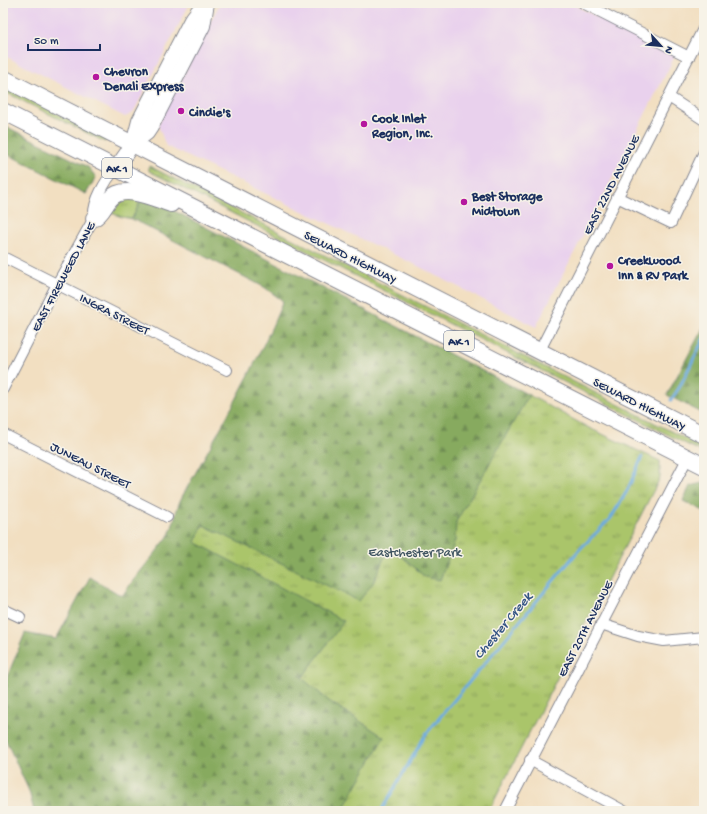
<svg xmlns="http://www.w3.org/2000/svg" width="707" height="814" font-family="'Gochi Hand',sans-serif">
<defs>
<pattern id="grass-tufts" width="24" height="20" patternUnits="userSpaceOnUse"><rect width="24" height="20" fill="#aac56b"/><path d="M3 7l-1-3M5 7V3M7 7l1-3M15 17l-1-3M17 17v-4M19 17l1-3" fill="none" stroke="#8aa05b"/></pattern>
<pattern id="forest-firs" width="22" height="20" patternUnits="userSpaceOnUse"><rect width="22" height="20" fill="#87aa5f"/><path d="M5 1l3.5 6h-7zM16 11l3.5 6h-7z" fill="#6e8b52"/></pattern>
</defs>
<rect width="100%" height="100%" fill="#f7f3e8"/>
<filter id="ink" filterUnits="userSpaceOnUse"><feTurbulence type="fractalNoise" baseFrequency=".025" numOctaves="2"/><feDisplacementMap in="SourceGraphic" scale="8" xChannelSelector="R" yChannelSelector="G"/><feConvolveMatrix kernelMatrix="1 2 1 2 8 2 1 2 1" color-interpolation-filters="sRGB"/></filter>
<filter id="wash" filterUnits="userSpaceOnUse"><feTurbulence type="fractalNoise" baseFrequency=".012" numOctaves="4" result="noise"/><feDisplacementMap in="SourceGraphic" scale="16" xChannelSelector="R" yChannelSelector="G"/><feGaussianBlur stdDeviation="0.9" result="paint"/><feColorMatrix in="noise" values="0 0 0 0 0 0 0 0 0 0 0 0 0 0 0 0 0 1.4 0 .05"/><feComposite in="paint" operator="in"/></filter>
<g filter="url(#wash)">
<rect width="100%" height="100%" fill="#f2dfc1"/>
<g fill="#e9d1ed">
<polygon points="3,3 190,3 133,113 125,117 3,55"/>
<polygon points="220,3 570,3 675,56 536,327 416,265 166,146 158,125"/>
</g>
<g fill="url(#grass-tufts)" stroke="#627a64">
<polygon points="3,86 106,138 105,142 3,91"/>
<polygon points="149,166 704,448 704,453 149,171"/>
<polygon points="122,197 141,200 132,219 122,217 109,212"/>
<polygon points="312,296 527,398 529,395 587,427 660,461 660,478 489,811 198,811 161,578"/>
</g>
<g fill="url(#forest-firs)" stroke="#516c5e">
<polygon points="3,125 88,167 96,177 86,194 3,152"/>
<path d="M 141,200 L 163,205 L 529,395 L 456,522 L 455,541 L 440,580 L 425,577 L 405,559 L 388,549 L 373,583 L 359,601 L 203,525 L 195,542 L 344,621 L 302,678 L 329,701 L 384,737 L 342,811 L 308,811 L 304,809 L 303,811 L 34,811 L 29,791 L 4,736 L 3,687 L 25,633 L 56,639 L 90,577 L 122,596 C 136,575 152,558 167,538 C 175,526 175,508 183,495 C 219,431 255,369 283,301 L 264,287 L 132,219 Z"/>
<polygon points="704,326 704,414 667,395"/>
<polygon points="702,483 704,484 704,511 683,501 690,486"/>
</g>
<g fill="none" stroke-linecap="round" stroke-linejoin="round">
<g stroke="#6dace0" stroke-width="3">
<polyline points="671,400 679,388 704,338"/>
<polyline points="381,811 426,734 579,550 611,518 627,491 642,457"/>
</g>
</g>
</g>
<g filter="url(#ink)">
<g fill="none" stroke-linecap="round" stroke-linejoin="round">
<g stroke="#868790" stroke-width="12">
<g id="minor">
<polyline points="583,3 689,57"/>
<polyline points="669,97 704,120"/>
<polyline points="617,197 671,223 704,152"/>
<polyline points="3,257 227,370"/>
<polyline points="539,352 704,27"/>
<path d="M 3,389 L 57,284 L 94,218 C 92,202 106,180 116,168"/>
<polyline points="3,434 167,517"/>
<polyline points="3,609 20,617"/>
<polyline points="601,624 638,636 664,641 704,637"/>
<polyline points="530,760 624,811"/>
<polyline points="505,811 688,457"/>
</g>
</g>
<g stroke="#868790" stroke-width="16">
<g id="secondary">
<polyline points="133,144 139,121 191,20 204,3"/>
<polyline points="116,168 133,144 147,133 151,127 203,26 207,3"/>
</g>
</g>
<g stroke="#868790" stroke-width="18">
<g id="trunk">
<polyline points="3,78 704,435"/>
<polyline points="3,111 704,466"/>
<path d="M 94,218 C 102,214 104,206 110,199 C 124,183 155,199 171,204"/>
</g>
</g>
<use href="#minor" stroke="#fff" stroke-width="10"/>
<use href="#secondary" stroke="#fff" stroke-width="14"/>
<use href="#trunk" stroke="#fff" stroke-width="16"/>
</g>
</g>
<g fill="#b5179e" stroke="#f7f3e8" stroke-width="1.5">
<circle cx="96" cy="77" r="4"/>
<circle cx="181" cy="111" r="4"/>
<circle cx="364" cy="124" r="4"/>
<circle cx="464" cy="202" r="4"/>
<circle cx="610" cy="266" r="4"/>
</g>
<g text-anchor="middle" stroke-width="3" stroke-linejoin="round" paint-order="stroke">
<g fill="#f7f3e8" stroke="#5d6a87" stroke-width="1">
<rect x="102" y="158" width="30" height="20" rx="3"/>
<rect x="444" y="331" width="30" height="20" rx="3"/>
</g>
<g font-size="12" font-weight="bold" fill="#1b2f5e">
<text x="117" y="172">AK 1</text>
<text x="459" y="345">AK 1</text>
</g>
<g font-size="13" font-weight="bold" fill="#1b2f5e" stroke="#f7f3e8" text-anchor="start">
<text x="104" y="75">Chevron<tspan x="104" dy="15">Denali Express</tspan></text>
<text x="189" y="116">Cindie's</text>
<text x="372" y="122">Cook Inlet<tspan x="372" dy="15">Region, Inc.</tspan></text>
<text x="472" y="200">Best Storage<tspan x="472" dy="15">Midtown</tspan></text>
<text x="618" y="264">Creekwood<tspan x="618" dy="15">Inn &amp; RV Park</tspan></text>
</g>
<g font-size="13" fill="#1b2f5e" stroke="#f7f3e8">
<text transform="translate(610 184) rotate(-63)" y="5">EAST 22ND AVENUE</text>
<text transform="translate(351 256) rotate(27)" y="5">SEWARD HIGHWAY</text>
<text transform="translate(62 276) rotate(-62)" y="5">EAST FIREWEED LANE</text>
<text transform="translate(115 313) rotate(27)" y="5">INGRA STREET</text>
<text transform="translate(640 403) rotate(27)" y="5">SEWARD HIGHWAY</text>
<text transform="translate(91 464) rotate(27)" y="5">JUNEAU STREET</text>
<text transform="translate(584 628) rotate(-63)" y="5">EAST 20TH AVENUE</text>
</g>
<g font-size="13" fill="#3f5461" stroke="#f7f3e8">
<text x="415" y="556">Eastchester Park</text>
</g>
<g font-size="14" font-style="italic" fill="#345485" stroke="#f7f3e8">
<text transform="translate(502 625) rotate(-50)" y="5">Chester Creek</text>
</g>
</g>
<rect width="707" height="814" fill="none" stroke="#f7f3e8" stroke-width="16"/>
<g transform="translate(661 46) rotate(117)" stroke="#f7f3e8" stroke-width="3" paint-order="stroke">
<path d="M0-3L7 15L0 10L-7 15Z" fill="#1b2f5e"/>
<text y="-6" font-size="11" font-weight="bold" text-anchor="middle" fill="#1b2f5e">N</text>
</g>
<path d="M28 44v6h72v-6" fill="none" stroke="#1b2f5e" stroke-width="2"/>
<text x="34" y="44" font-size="12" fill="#1b2f5e" stroke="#f7f3e8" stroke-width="3" paint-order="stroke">50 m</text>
</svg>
